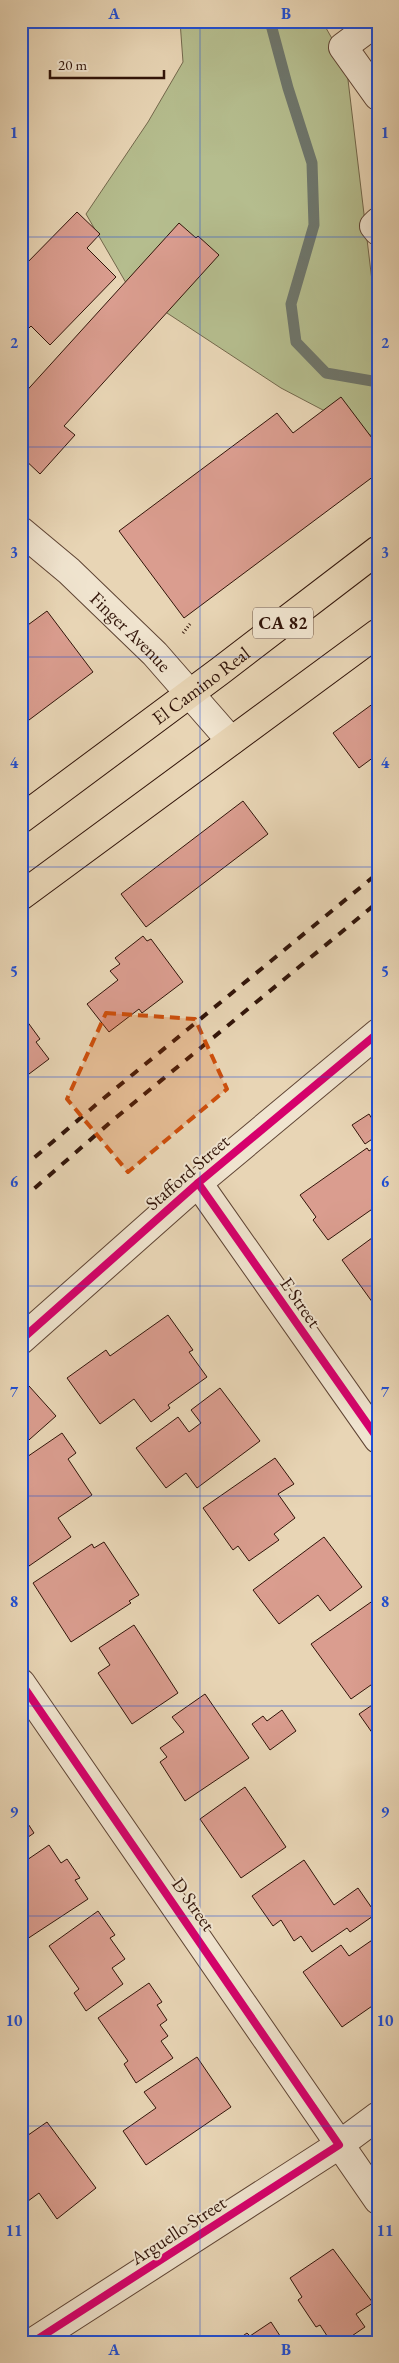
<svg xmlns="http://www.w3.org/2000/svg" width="399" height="2363" font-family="'EB Garamond',serif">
<rect width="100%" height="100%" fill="#e8d5b5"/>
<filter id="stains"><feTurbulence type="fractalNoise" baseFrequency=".004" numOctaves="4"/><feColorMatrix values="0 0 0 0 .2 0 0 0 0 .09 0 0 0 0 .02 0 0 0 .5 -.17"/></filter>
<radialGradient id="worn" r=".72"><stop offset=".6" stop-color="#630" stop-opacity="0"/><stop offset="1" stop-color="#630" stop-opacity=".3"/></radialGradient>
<polygon fill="#b5bd8e" stroke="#73684c" points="180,21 322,21 346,63 372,281 378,288 378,439 281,388 129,288 86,214 148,122 183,62"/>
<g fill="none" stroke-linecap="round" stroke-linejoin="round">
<polyline stroke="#6e766c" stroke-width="11" points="270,21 288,88 312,163 314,225 291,304 296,342 326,373 378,382"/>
</g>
<g fill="#da9d8f" stroke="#311409">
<polygon points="77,212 100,234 87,248 116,277 50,345 31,326 21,336 21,269"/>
<polygon points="179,223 196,238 198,236 219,255 64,426 75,435 40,474 21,456 21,397"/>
<polygon points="341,397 378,446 378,473 184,618 119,531 277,413 293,433"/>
<polygon points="47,611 93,672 21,726 21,630"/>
<polygon points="378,700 378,754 359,768 333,733"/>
<polygon points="243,801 268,834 146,927 121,894"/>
<polygon points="143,936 147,941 151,939 183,982 142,1013 139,1009 109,1032 87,1004 118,980 110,971 120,964 115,958"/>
<polygon points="21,1013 40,1039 36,1042 49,1059 21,1080"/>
<polygon points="369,1114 378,1128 378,1135 365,1144 352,1125"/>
<polygon points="378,1145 378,1205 328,1240 313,1220 316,1217 300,1195 367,1148 369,1151"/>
<polygon points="378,1225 378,1310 342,1260 376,1235 371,1230"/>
<polygon points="168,1315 193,1350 189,1352 207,1377 168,1405 170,1408 151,1422 134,1399 100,1424 67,1378 106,1350 110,1356"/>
<polygon points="29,1386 56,1416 21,1447 21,1393"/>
<polygon points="220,1388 260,1441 197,1488 186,1473 166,1488 136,1448 178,1417 189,1432 201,1423 191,1410"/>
<polygon points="62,1433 76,1453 68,1459 92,1495 58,1518 71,1537 29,1566 21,1555 21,1500 28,1496 21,1486 21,1461"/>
<polygon points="275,1458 294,1484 278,1494 295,1518 274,1534 279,1540 249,1561 238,1546 233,1550 203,1508"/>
<polygon points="324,1537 362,1587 330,1611 318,1595 279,1624 253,1590"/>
<polygon points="104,1542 139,1595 129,1601 131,1603 71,1642 33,1583 92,1544 94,1548"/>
<polygon points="374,1600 378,1605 378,1680 351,1699 311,1644"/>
<polygon points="134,1625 178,1693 132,1724 98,1673 110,1665 99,1648"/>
<polygon points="205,1694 249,1758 185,1801 160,1762 167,1757 160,1748 184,1732 172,1717"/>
<polygon points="378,1701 378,1741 359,1714"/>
<polygon points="282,1710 296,1731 270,1750 252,1724 263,1716 267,1721"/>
<polygon points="245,1787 286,1847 241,1878 200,1819"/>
<polygon points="21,1797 28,1806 21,1811"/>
<polygon points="21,1813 34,1833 21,1842"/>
<polygon points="49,1845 61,1863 67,1859 80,1878 75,1880 88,1899 24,1941 21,1937 21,1864"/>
<polygon points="304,1860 334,1905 358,1888 376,1914 350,1932 347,1928 312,1952 301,1936 294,1941 281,1920 273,1926 252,1896"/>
<polygon points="98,1911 115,1935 110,1938 125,1959 112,1968 123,1984 86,2011 74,1993 79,1989 49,1946"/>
<polygon points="378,1936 378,1999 374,2002 375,2004 342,2027 303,1972 341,1945 349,1956"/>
<polygon points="149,1983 162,2002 157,2005 167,2020 160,2025 168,2036 161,2041 173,2058 136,2083 124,2064 128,2061 98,2018"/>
<polygon points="197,2057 231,2107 146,2165 123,2131 156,2108 144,2092"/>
<polygon points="47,2122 96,2188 57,2219 39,2193 24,2204 21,2201 21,2140"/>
<polygon points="333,2249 373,2303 356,2314 365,2327 343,2342 331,2342 320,2325 316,2327 298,2300 302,2297 290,2278"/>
<polygon points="271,2322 284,2342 234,2342 247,2333 250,2336"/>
</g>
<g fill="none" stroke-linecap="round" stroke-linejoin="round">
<g stroke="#5f4434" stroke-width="30">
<g id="minor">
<polyline points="378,21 343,47 378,96"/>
<polyline points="378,222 374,226 378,231"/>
<path id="s1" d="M 21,531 L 69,571 L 155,654 L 231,741"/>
<polyline points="198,1183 378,1439"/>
<polyline points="21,1340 198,1183 378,1033"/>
<polyline points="21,1683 378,2200"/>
<polyline points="33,2342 339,2145 378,2116"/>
</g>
</g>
<g stroke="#311409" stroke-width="30">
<g id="major">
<path id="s2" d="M 21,819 L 220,671 L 378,550"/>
<polyline points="21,896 378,633"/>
</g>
</g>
<polyline stroke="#311409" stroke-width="3" stroke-dasharray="1 2.5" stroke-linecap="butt" points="183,633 190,624"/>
<use href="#minor" stroke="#f0e4cf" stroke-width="28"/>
<use href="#major" stroke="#e8d5b5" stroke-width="28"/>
<g stroke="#311409" stroke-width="4" stroke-dasharray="9 9" stroke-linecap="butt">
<polyline points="21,1169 98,1103 378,873"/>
<polyline points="21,1200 113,1120 378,902"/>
</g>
<g stroke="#f0e4cf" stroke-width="11">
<g id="cycleway">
<polyline points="198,1183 378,1439"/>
<polyline points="21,1340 198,1183 378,1033"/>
<polyline points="21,1683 339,2145 33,2342"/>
</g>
</g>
<use href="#cycleway" stroke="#d6006c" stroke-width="8"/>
</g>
<path fill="#cd4f0c" fill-opacity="0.2" stroke="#cd4f0c" stroke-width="4" stroke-dasharray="10 6" stroke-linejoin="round" d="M 106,1013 L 195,1019 L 227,1089 L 128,1172 L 67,1099 Z"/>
<path fill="none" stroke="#1d4ed8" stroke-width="1" stroke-opacity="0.55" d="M 200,21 L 200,2342M 21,237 L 378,237M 21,447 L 378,447M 21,657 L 378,657M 21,867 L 378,867M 21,1077 L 378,1077M 21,1286 L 378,1286M 21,1496 L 378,1496M 21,1706 L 378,1706M 21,1916 L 378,1916M 21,2126 L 378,2126"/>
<g text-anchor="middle" stroke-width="4" stroke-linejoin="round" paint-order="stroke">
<rect fill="#f0e4cf" stroke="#6a5244" stroke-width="1" x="253" y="607.5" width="60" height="31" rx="4"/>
<g font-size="18" font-weight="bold" fill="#311409">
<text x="283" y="629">CA 82</text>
</g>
<g font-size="19" fill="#311409" stroke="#f0e4cf">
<text dy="7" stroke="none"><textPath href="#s1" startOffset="149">Finger Avenue</textPath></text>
<text dy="7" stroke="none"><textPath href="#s2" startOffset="224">El Camino Real</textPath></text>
<text transform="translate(187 1172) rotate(-41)" y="7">Stafford Street</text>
<text transform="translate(301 1302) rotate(55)" y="7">E Street</text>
<text transform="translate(194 1904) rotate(55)" y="7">D Street</text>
<text transform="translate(178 2230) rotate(-33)" y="7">Arguello Street</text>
</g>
</g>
<rect width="399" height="2363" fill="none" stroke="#e8d5b5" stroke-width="55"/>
<path d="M50 70v8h114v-8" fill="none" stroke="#311409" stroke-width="2.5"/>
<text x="58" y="70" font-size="15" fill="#311409" stroke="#f0e4cf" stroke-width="4" paint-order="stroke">20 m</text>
<rect x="28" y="28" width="344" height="2308" fill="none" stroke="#1d4ed8" stroke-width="2"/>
<g font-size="16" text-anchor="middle" font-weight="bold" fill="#1d4ed8">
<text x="114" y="19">A</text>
<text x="286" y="19">B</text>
<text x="14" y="138">1</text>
<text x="385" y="138">1</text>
<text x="14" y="348">2</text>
<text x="385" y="348">2</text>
<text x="14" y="558">3</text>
<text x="385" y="558">3</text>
<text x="14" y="768">4</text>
<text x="385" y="768">4</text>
<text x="14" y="977">5</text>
<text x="385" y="977">5</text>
<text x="14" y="1187">6</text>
<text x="385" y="1187">6</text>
<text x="14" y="1397">7</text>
<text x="385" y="1397">7</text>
<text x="14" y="1607">8</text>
<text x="385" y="1607">8</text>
<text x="14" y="1817">9</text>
<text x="385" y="1817">9</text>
<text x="14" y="2026">10</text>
<text x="385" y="2026">10</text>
<text x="14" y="2236">11</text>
<text x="385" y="2236">11</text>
<text x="114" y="2355">A</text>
<text x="286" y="2355">B</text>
</g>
<rect width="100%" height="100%" filter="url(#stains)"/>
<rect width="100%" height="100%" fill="url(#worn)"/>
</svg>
